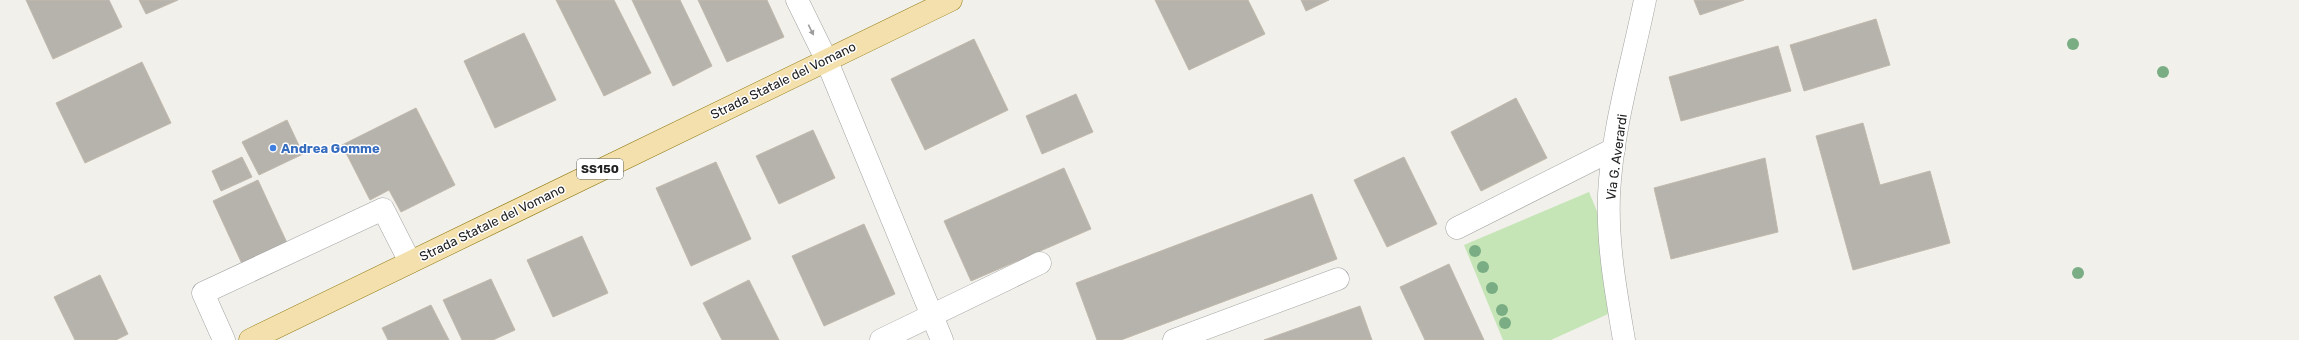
<svg xmlns="http://www.w3.org/2000/svg" width="2299" height="340" font-family="Rubik,sans-serif">
<rect width="100%" height="100%" fill="#f1f0ea"/>
<polygon fill="#c5e5b6" points="1589,192 1601,221 1608,314 1551,340 1503,340 1464,245"/>
<g fill="#b6b2ac" stroke="#c1b9ad">
<polygon points="26,0 109,0 122,27 53,59"/>
<polygon points="139,0 178,0 146,14"/>
<polygon points="556,0 614,0 651,73 604,96"/>
<polygon points="632,0 680,0 712,66 673,86"/>
<polygon points="698,0 767,0 784,37 727,62"/>
<polygon points="1155,0 1248,0 1265,34 1189,70"/>
<polygon points="1301,0 1329,0 1306,11"/>
<polygon points="1694,0 1744,0 1700,15"/>
<polygon points="1876,19 1890,65 1804,91 1790,45"/>
<polygon points="524,33 556,100 495,128 464,61"/>
<polygon points="974,39 1008,110 925,150 891,79"/>
<polygon points="1778,46 1791,91 1681,121 1669,77"/>
<polygon points="142,62 171,123 85,163 56,103"/>
<polygon points="1076,94 1093,132 1042,154 1026,116"/>
<polygon points="1516,98 1547,158 1481,191 1451,132"/>
<polygon points="416,108 455,185 401,212 389,190 370,200 342,145"/>
<polygon points="287,120 303,154 259,175 242,142"/>
<polygon points="1863,123 1880,185 1930,171 1950,243 1853,270 1816,136"/>
<polygon points="813,130 835,178 779,204 756,156"/>
<polygon points="242,157 252,177 221,191 212,171"/>
<polygon points="1404,157 1437,224 1387,247 1354,180"/>
<polygon points="1765,158 1778,232 1671,259 1654,188"/>
<polygon points="716,162 751,239 691,266 656,188"/>
<polygon points="1064,168 1091,229 971,281 944,221"/>
<polygon points="258,180 294,258 249,279 213,201"/>
<polygon points="1312,194 1337,259 1121,340 1097,340 1076,283"/>
<polygon points="864,224 895,294 824,326 792,256"/>
<polygon points="582,236 608,293 553,317 527,260"/>
<polygon points="1449,264 1484,340 1425,340 1400,287"/>
<polygon points="100,275 128,334 116,340 75,340 54,297"/>
<polygon points="491,279 515,330 493,340 462,340 443,300"/>
<polygon points="749,280 779,340 722,340 703,303"/>
<polygon points="431,305 449,340 388,340 382,328"/>
<polygon points="1360,306 1372,340 1264,340"/>
</g>
<g fill="none" stroke-linecap="round" stroke-linejoin="round">
<g stroke="#a3a3a3" stroke-width="23">
<g id="minor">
<polyline points="797,0 826,59 942,340"/>
<polyline points="1457,228 1614,149"/>
<polyline points="224,340 203,293 383,209 410,262"/>
<polyline points="881,340 1040,263"/>
<polyline points="1174,340 1338,279"/>
<path d="M 1624,340 C 1616,292 1607,244 1609,195 C 1612,129 1632,64 1645,0"/>
</g>
</g>
<g stroke="#8f7a10" stroke-width="23">
<polyline id="major" points="250,340 951,0"/>
</g>
<use href="#minor" stroke="#fff" stroke-width="22"/>
<use href="#major" stroke="#f3e0ad" stroke-width="22"/>
</g>
<g fill="#7aad84">
<circle cx="2073" cy="44" r="6"/>
<circle cx="2163" cy="72" r="6"/>
<circle cx="1475" cy="251" r="6"/>
<circle cx="1483" cy="267" r="6"/>
<circle cx="2078" cy="273" r="6"/>
<circle cx="1492" cy="288" r="6"/>
<circle cx="1502" cy="310" r="6"/>
<circle cx="1505" cy="323" r="6"/>
</g>
<defs><path id="oneway-solid" d="M-6-.8H1V-3.2L6.5 0L1 3.2V.8H-6Z"/></defs>
<use fill="#9c9c9c" href="#oneway-solid" transform="translate(811 30) rotate(64)"/>
<circle fill="#3f7fe0" stroke="#fff" stroke-width="1.5" cx="273" cy="148" r="4"/>
<g text-anchor="middle" stroke-width="3" stroke-linejoin="round" paint-order="stroke">
<rect fill="#fff" stroke="#646464" stroke-width="1" x="577" y="159" width="46" height="20" rx="3"/>
<g font-size="12" font-weight="bold" fill="#222">
<text x="600" y="173">SS150</text>
</g>
<g font-size="13" fill="#222" stroke="#fff">
<text transform="translate(783 80) rotate(-26)" y="5">Strada Statale del Vomano</text>
<text transform="translate(1616 157) rotate(-82)" y="5">Via G. Averardi</text>
<text transform="translate(492 222) rotate(-26)" y="5">Strada Statale del Vomano</text>
</g>
<g font-size="13" font-weight="bold" fill="#366cbe" stroke="#fff" text-anchor="start">
<text x="281" y="153">Andrea Gomme</text>
</g>
</g>
</svg>
